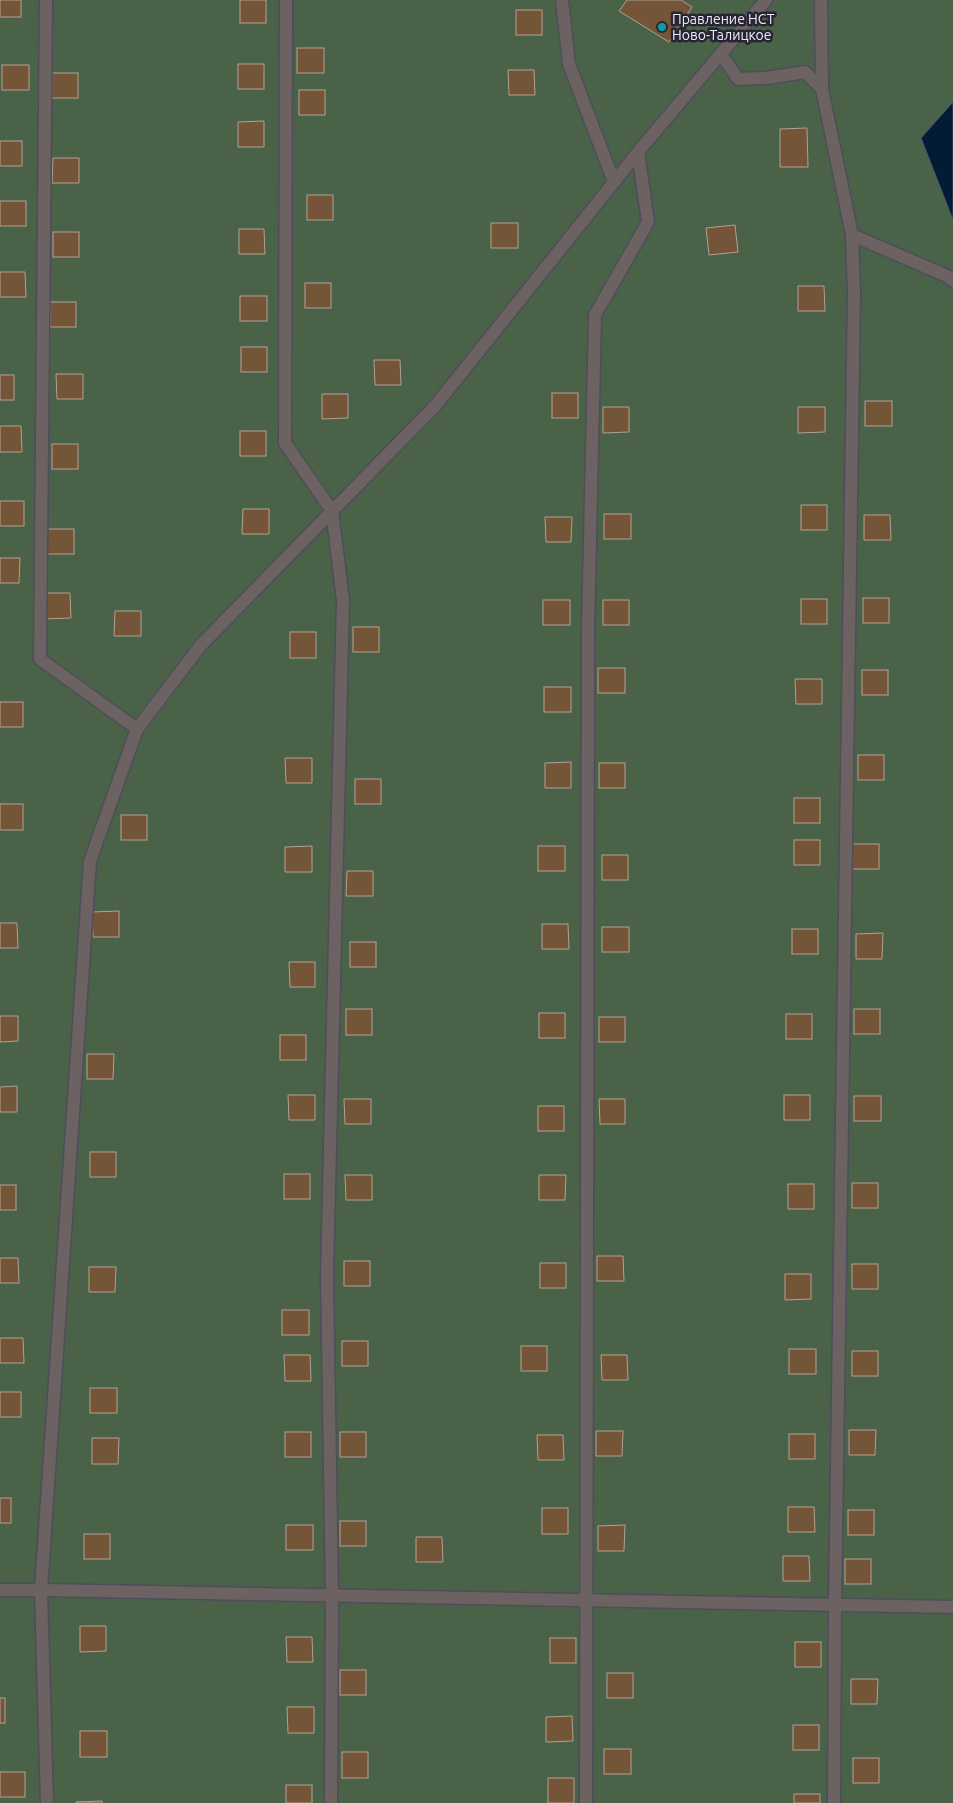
<svg xmlns="http://www.w3.org/2000/svg" width="953" height="1803" font-family="Ubuntu,sans-serif">
<rect width="100%" height="100%" fill="#312f3f"/>
<rect fill="#4a6248" x="0" y="0" width="953" height="1803"/>
<polygon fill="#031b35" stroke="#49596f" points="953,102 953,220 921,138"/>
<g fill="#755538" stroke="#b1a194">
<rect x="0" y="0" width="21" height="17"/>
<rect x="240" y="0" width="26" height="23"/>
<polygon points="627,0 681,0 692,7 669,42 619,11"/>
<rect x="516" y="10" width="26" height="25"/>
<rect x="297" y="48" width="27" height="25"/>
<rect x="238" y="64" width="26" height="25"/>
<rect x="2" y="65" width="27" height="25"/>
<polygon points="508,70 534,70 535,95 509,95"/>
<rect x="52" y="73" width="26" height="25"/>
<rect x="299" y="90" width="26" height="25"/>
<polygon points="264,121 264,147 238,147 238,122"/>
<polygon points="807,128 808,167 780,167 780,129"/>
<rect x="0" y="141" width="22" height="25"/>
<polygon points="53,158 79,158 79,183 52,183"/>
<rect x="307" y="195" width="26" height="25"/>
<rect x="0" y="201" width="26" height="25"/>
<rect x="491" y="223" width="27" height="25"/>
<polygon points="735,225 738,252 709,255 706,228"/>
<polygon points="239,229 264,229 265,254 239,254"/>
<rect x="53" y="232" width="26" height="25"/>
<polygon points="0,272 25,272 26,297 0,297"/>
<rect x="305" y="283" width="26" height="25"/>
<polygon points="798,286 824,286 825,311 798,311"/>
<rect x="240" y="296" width="27" height="25"/>
<rect x="50" y="302" width="26" height="25"/>
<rect x="241" y="347" width="26" height="25"/>
<polygon points="374,360 400,360 401,385 375,385"/>
<polygon points="56,374 83,374 83,399 57,399"/>
<rect x="0" y="375" width="14" height="25"/>
<rect x="552" y="393" width="26" height="25"/>
<polygon points="322,394 348,394 348,418 322,419"/>
<rect x="865" y="401" width="27" height="25"/>
<polygon points="603,407 629,407 629,432 603,433"/>
<polygon points="798,407 825,407 825,432 798,433"/>
<polygon points="0,426 21,426 22,452 0,452"/>
<rect x="240" y="431" width="26" height="25"/>
<rect x="52" y="444" width="26" height="25"/>
<rect x="0" y="501" width="24" height="25"/>
<rect x="801" y="505" width="26" height="25"/>
<polygon points="243,509 269,509 269,534 242,534"/>
<rect x="604" y="514" width="27" height="25"/>
<polygon points="864,515 890,515 891,540 864,540"/>
<polygon points="545,517 572,517 571,542 546,542"/>
<rect x="47" y="529" width="27" height="25"/>
<polygon points="0,558 20,558 19,583 0,583"/>
<polygon points="44,593 70,593 71,618 44,619"/>
<rect x="863" y="598" width="26" height="25"/>
<rect x="801" y="599" width="26" height="25"/>
<rect x="543" y="600" width="27" height="25"/>
<rect x="603" y="600" width="26" height="25"/>
<polygon points="115,611 141,611 141,636 114,636"/>
<rect x="353" y="627" width="26" height="25"/>
<rect x="290" y="632" width="26" height="26"/>
<rect x="598" y="668" width="27" height="25"/>
<rect x="862" y="670" width="26" height="25"/>
<polygon points="795,679 822,679 822,704 796,704"/>
<rect x="544" y="687" width="27" height="25"/>
<rect x="0" y="702" width="23" height="25"/>
<rect x="858" y="755" width="26" height="25"/>
<polygon points="285,758 312,758 312,783 286,783"/>
<polygon points="571,762 571,788 545,788 545,763"/>
<rect x="599" y="763" width="26" height="25"/>
<rect x="355" y="779" width="26" height="25"/>
<rect x="794" y="798" width="26" height="25"/>
<rect x="0" y="804" width="23" height="26"/>
<rect x="121" y="815" width="26" height="25"/>
<rect x="794" y="840" width="26" height="25"/>
<rect x="852" y="844" width="27" height="25"/>
<polygon points="312,846 312,872 285,872 285,847"/>
<rect x="538" y="846" width="27" height="25"/>
<rect x="602" y="855" width="26" height="25"/>
<polygon points="347,871 373,871 373,896 346,896"/>
<polygon points="119,911 119,937 93,937 92,912"/>
<polygon points="0,923 17,923 18,948 0,948"/>
<polygon points="542,924 568,924 569,949 542,949"/>
<rect x="602" y="927" width="27" height="25"/>
<rect x="792" y="929" width="26" height="25"/>
<polygon points="883,933 882,959 856,959 856,934"/>
<rect x="350" y="942" width="26" height="25"/>
<polygon points="289,962 315,962 315,987 290,987"/>
<rect x="346" y="1009" width="26" height="26"/>
<rect x="854" y="1009" width="26" height="25"/>
<rect x="539" y="1013" width="26" height="25"/>
<rect x="786" y="1014" width="26" height="25"/>
<polygon points="0,1016 18,1016 18,1041 0,1042"/>
<rect x="599" y="1017" width="26" height="25"/>
<rect x="280" y="1035" width="26" height="25"/>
<polygon points="87,1054 114,1054 113,1079 87,1079"/>
<polygon points="17,1086 17,1112 0,1112 0,1087"/>
<polygon points="288,1095 315,1095 315,1120 289,1120"/>
<rect x="784" y="1095" width="26" height="25"/>
<rect x="854" y="1096" width="27" height="25"/>
<polygon points="344,1099 371,1099 371,1124 345,1124"/>
<polygon points="599,1099 625,1099 625,1124 600,1124"/>
<rect x="538" y="1106" width="26" height="25"/>
<rect x="90" y="1152" width="26" height="25"/>
<rect x="284" y="1174" width="26" height="25"/>
<polygon points="345,1175 372,1175 372,1200 346,1200"/>
<polygon points="539,1175 566,1175 565,1200 539,1200"/>
<rect x="852" y="1183" width="26" height="25"/>
<rect x="788" y="1184" width="26" height="25"/>
<rect x="0" y="1185" width="16" height="25"/>
<polygon points="597,1256 623,1256 624,1281 597,1281"/>
<polygon points="0,1258 18,1258 19,1283 0,1283"/>
<rect x="344" y="1261" width="26" height="25"/>
<rect x="540" y="1263" width="26" height="25"/>
<rect x="852" y="1264" width="26" height="25"/>
<polygon points="89,1267 116,1267 115,1292 89,1292"/>
<polygon points="785,1274 811,1274 811,1299 785,1300"/>
<rect x="282" y="1310" width="27" height="25"/>
<polygon points="0,1338 23,1338 24,1363 0,1363"/>
<rect x="342" y="1341" width="26" height="25"/>
<rect x="521" y="1346" width="26" height="25"/>
<rect x="789" y="1349" width="27" height="25"/>
<rect x="852" y="1351" width="26" height="25"/>
<polygon points="284,1355 310,1355 311,1381 285,1381"/>
<polygon points="601,1355 627,1355 628,1380 602,1380"/>
<rect x="90" y="1388" width="27" height="25"/>
<rect x="0" y="1392" width="21" height="25"/>
<polygon points="849,1430 876,1430 875,1455 849,1455"/>
<polygon points="596,1431 623,1431 622,1456 596,1456"/>
<rect x="285" y="1432" width="26" height="25"/>
<rect x="340" y="1432" width="26" height="25"/>
<rect x="789" y="1434" width="26" height="25"/>
<polygon points="537,1435 563,1435 564,1460 538,1460"/>
<polygon points="92,1438 119,1438 118,1464 92,1464"/>
<rect x="0" y="1498" width="11" height="25"/>
<polygon points="788,1507 814,1507 815,1532 788,1532"/>
<rect x="542" y="1508" width="26" height="26"/>
<rect x="848" y="1510" width="26" height="25"/>
<rect x="340" y="1521" width="26" height="25"/>
<rect x="286" y="1525" width="27" height="25"/>
<polygon points="625,1525 624,1551 598,1551 598,1526"/>
<rect x="84" y="1534" width="26" height="25"/>
<polygon points="416,1537 442,1537 443,1562 416,1562"/>
<polygon points="783,1556 809,1556 810,1581 783,1581"/>
<rect x="845" y="1559" width="26" height="25"/>
<polygon points="80,1626 106,1626 106,1651 80,1652"/>
<polygon points="286,1637 312,1637 313,1662 287,1662"/>
<rect x="550" y="1638" width="26" height="25"/>
<rect x="795" y="1642" width="26" height="25"/>
<rect x="340" y="1670" width="26" height="25"/>
<rect x="607" y="1673" width="26" height="25"/>
<polygon points="851,1679 878,1679 877,1704 851,1704"/>
<rect x="0" y="1698" width="5" height="25"/>
<polygon points="287,1707 314,1707 314,1733 288,1733"/>
<polygon points="572,1716 573,1741 546,1742 546,1717"/>
<rect x="793" y="1725" width="26" height="25"/>
<rect x="80" y="1731" width="27" height="26"/>
<rect x="604" y="1749" width="27" height="25"/>
<rect x="342" y="1752" width="26" height="26"/>
<rect x="853" y="1758" width="26" height="25"/>
<rect x="0" y="1772" width="25" height="25"/>
<rect x="548" y="1778" width="26" height="25"/>
<rect x="286" y="1785" width="26" height="18"/>
<rect x="794" y="1794" width="26" height="9"/>
<polygon points="102,1801 102,1803 76,1803 76,1802"/>
</g>
<g fill="none" stroke-linecap="round" stroke-linejoin="round">
<g stroke="#4f4d5c" stroke-width="15">
<g id="service">
<polyline points="46,0 40,659 137,729"/>
<polyline points="286,0 285,443 332,511 343,600 327,1276 332,1596 331,1803"/>
<polyline points="562,0 569,64 614,182"/>
<polyline points="821,0 822,89 852,235 854,292 835,1605 834,1803"/>
<polyline points="721,54 738,79 766,78 805,72 822,89"/>
<polyline points="852,235 947,276 953,281"/>
<polyline points="41,1590 47,1803"/>
<polyline points="586,1803 588,629 595,315 648,222 638,152"/>
</g>
</g>
<g stroke="#4f4d5c" stroke-width="15">
<g id="minor">
<polyline points="0,1590 41,1590 90,861 137,729 201,645 435,406 638,152 766,0"/>
<polyline points="41,1590 953,1607"/>
</g>
</g>
<use href="#service" stroke="#6c6262" stroke-width="12"/>
<use href="#minor" stroke="#6c6262" stroke-width="12"/>
</g>
<circle fill="#0f9aa8" stroke="#272534" stroke-width="2" cx="662" cy="27" r="5"/>
<g text-anchor="middle" stroke-width="5" stroke-linejoin="round" paint-order="stroke">
<g font-size="14" fill="#ecebf5" stroke="#272534" text-anchor="start">
<text x="672" y="24">Правление НСТ<tspan x="672" dy="16">Ново-Талицкое</tspan></text>
</g>
</g>
</svg>
